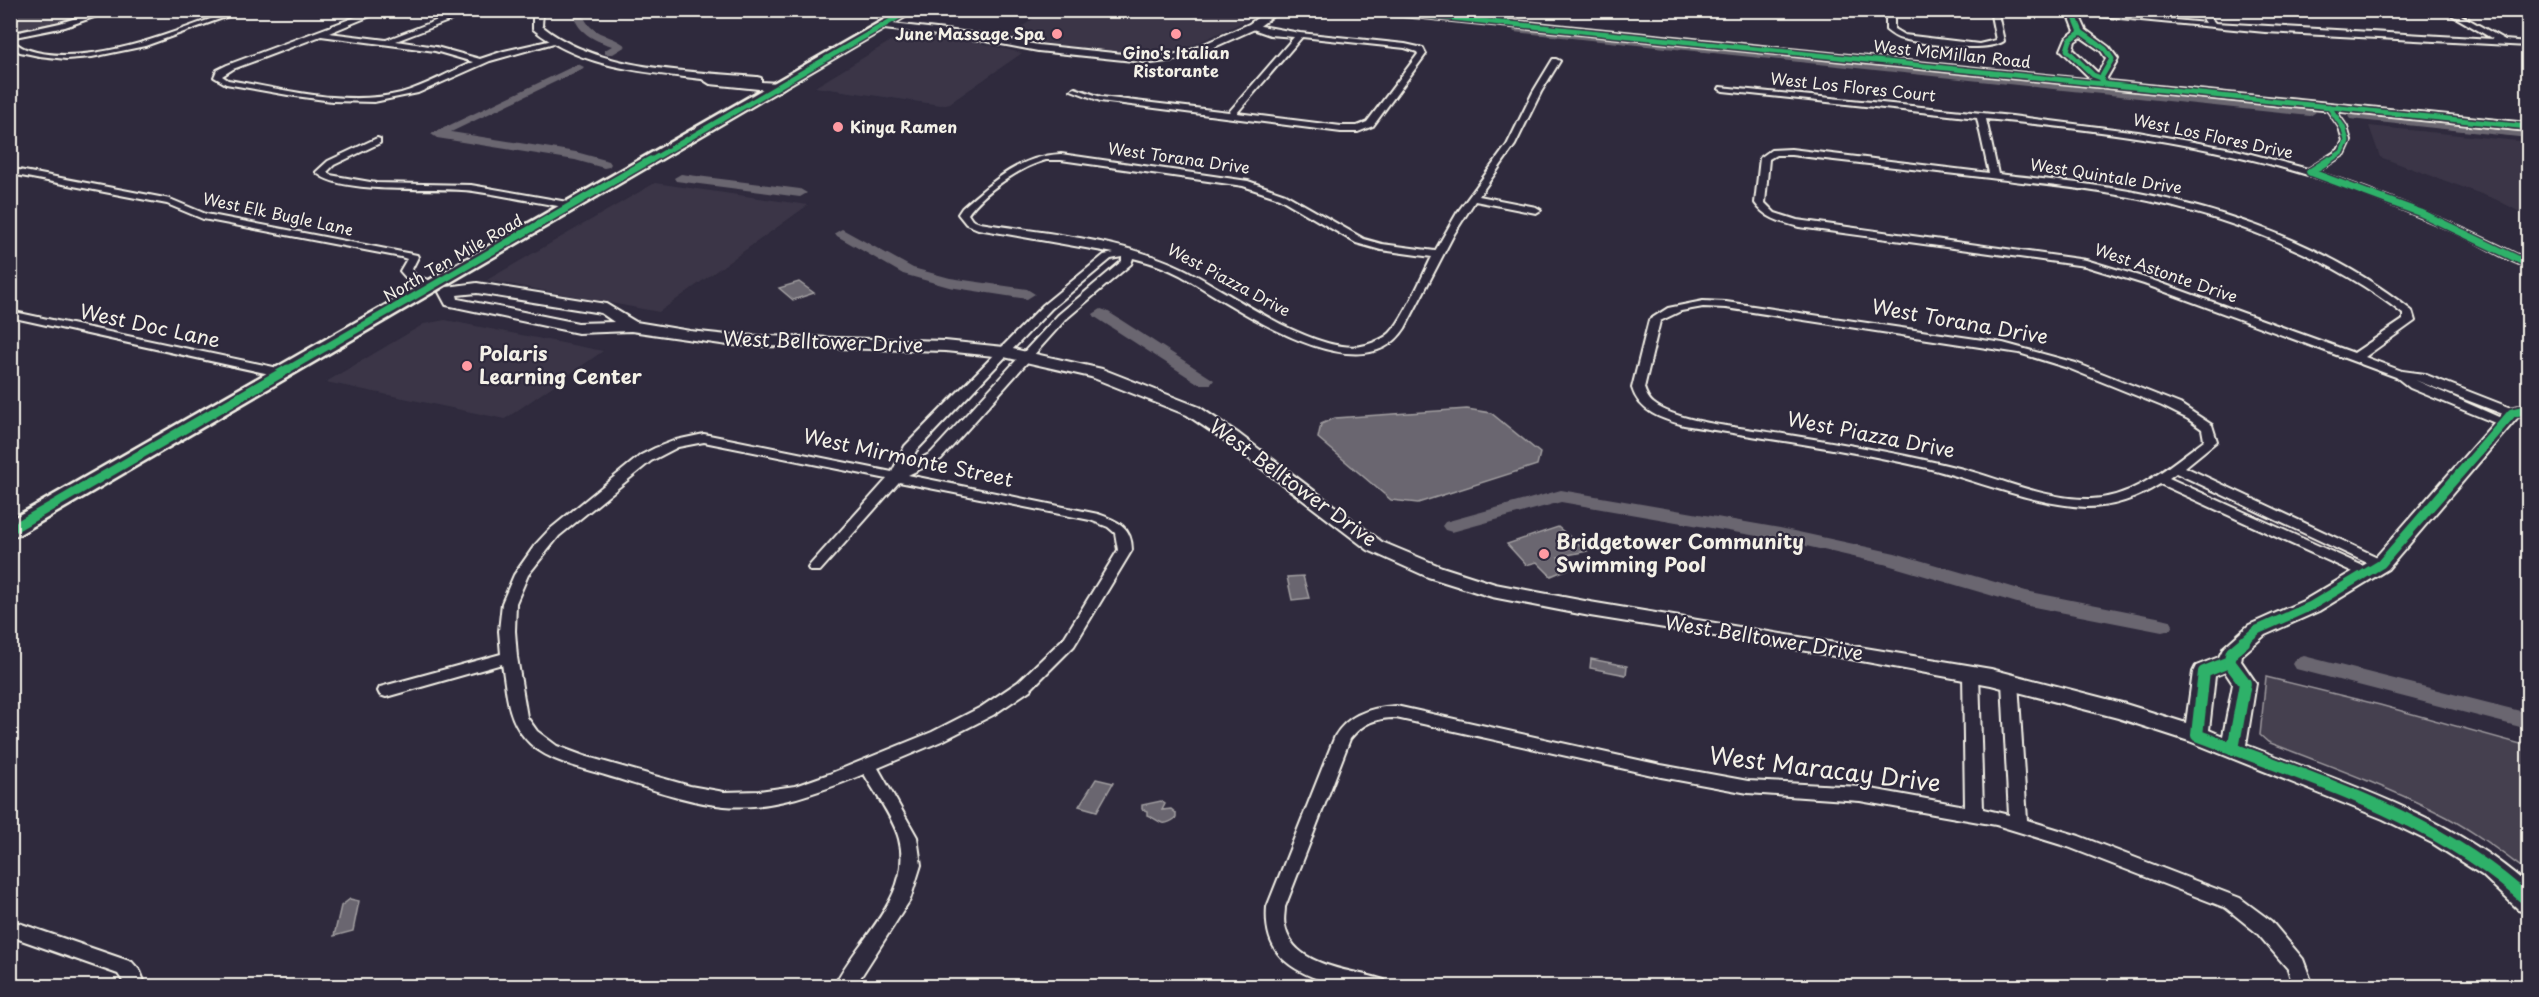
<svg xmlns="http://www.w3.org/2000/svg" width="2539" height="997" font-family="'Playpen Sans',sans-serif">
<rect width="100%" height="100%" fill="#2f2a3d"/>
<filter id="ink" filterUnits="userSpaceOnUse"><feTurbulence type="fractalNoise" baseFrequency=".0167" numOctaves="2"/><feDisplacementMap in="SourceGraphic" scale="12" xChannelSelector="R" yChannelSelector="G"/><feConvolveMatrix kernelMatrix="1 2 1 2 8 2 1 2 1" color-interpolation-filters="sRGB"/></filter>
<g filter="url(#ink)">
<g fill="#3b3647">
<polygon points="1012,11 1261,10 1261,11 1247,20 1193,45 1155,56 1037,42 1009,36 1040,14"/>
<polygon points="904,33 971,41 1022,53 950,103 941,105 815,87"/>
<polygon points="2369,126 2528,142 2528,216 2495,199 2380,157"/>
<polygon points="655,183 808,205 659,312 487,280"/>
<polygon points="445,320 603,351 505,419 326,382 424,324"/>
</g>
<g fill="#454050" stroke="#9c989c" stroke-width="1.5">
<polygon points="10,11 11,10 99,11 59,22 11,32"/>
<path d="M 2266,677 L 2380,705 L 2528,746 L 2528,872 C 2499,851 2470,828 2437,812 C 2383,785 2325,764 2268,742 L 2260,735 Z"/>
</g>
<g fill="#6a6670" stroke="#a19ea0" stroke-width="1.5">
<polygon points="799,282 814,293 793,300 779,288"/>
<polygon points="1467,409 1491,413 1540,453 1537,465 1418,503 1391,500 1318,438 1321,424 1335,418"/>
<polygon points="1558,527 1587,551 1558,557 1568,569 1551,576 1537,562 1526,565 1507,544"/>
<polygon points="1303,576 1309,598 1292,600 1287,577"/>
<polygon points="1591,659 1627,666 1626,675 1590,668"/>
<polygon points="1096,779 1113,783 1097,811 1079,806"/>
<path d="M 1161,801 L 1165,804 L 1162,810 L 1171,809 L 1176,813 L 1176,818 C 1161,829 1160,820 1147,815 L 1147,811 L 1142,809 L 1142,805 Z"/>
<polygon points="350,899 359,901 353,931 334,936 341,906"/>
</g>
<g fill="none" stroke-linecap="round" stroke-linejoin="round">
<g fill="#6a6670" fill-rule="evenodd">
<path d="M 572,10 L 582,10 C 587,36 610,33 626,46 L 613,54 L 605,54 L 605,50 L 612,46 C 593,40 576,32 572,10 Z"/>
<polygon points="1518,27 2310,108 2316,112 2310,116 1514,32 1513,30"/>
<polygon points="578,64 584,67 582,69 451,132 576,152 609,161 611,164 609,167 604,168 575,160 437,138 431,134"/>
<polygon points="2354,112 2528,130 2528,138 2350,119 2348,116"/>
<polygon points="681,174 800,189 807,193 800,197 676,181 674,178"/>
<polygon points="842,229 913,268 950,278 1027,289 1035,294 1027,299 949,287 903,274 837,236 835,233"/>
<polygon points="1101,309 1107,311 1214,380 1211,384 1199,384 1095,317 1093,314"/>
<polygon points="1561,490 1780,528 1895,553 2026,591 2162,618 2170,620 2173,625 2170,630 2162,632 2024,605 1884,564 1780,540 1561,502 1452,532 1445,530 1442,526 1445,522"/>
<polygon points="2304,656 2528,713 2528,729 2296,669 2293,664 2296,659"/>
</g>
<g stroke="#f4f1e8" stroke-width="4">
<g id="street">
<polygon points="102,10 114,10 65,27 10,38 10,34 60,23"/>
<path d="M 234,10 L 245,10 L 145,46 L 92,57 L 66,59 L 39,56 L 20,52 L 10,46 L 10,39 C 15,42 20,47 26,49 C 86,70 177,31 234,10 Z"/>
<path d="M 374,10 L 385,10 L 329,33 L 386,40 L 448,16 L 451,16 L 451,20 L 396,41 L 436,47 L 480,59 L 504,51 L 557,39 L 561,41 L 490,61 L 418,93 L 374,102 L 332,101 L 288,95 L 226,84 L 214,77 L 217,70 L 227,65 ZM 321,36 L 435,51 L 473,62 C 449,72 426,86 401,93 C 345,107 284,89 228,80 L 222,76 L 233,69 Z"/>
<path d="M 1886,10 L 1894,10 L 1894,29 L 1904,35 L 1979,44 L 1996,40 L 1990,10 L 1997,10 L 2004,41 C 1987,53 1924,44 1902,39 C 1896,38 1891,34 1886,30 Z"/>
<polygon points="2037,10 2070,10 2206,23 2197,10 2204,10 2215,23 2493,39 2443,10 2452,10 2505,40 2528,42 2528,46 2265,32"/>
<path d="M 1250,24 L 1300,33 L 1405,44 L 1423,48 L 1426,54 L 1373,126 L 1358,132 L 1341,132 L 1100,101 L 1071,90 L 1075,88 L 1101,97 L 1229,112 L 1294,37 L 1270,35 L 1250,28 ZM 1302,37 L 1405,48 L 1417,52 L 1418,54 L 1367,122 L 1357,126 L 1341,126 L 1237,113 Z"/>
<path d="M 1556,59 L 1560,61 L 1541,92 L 1515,145 L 1479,196 L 1536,207 L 1541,210 L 1536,213 L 1475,201 L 1454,234 L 1405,328 C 1360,399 1229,302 1180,275 C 1165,267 1149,262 1133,258 L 1131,264 L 1066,319 L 941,459 L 908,475 L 1098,514 C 1118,521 1132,527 1132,550 L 1074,646 L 1030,690 L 993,715 L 944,740 L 878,768 L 917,837 L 921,865 L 910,900 L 855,986 L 834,986 C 857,939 914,896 899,839 C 895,821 874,791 864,774 C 820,792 772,810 724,806 C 684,802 643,786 605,775 C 578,767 542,760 524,737 C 506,715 507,691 502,664 L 386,697 L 380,695 L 378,691 L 380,687 L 501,654 L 499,631 L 502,603 L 514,575 L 535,545 L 549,530 L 641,455 L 655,448 L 676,440 L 704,434 L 892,472 L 905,446 L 1043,305 L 1104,255 L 1114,253 L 978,229 L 966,224 L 958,214 L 962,208 C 992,182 1019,156 1061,154 L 1248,181 L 1285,194 L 1364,239 L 1382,244 L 1435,251 L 1457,213 L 1507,145 L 1533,92 L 1553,59 ZM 1046,160 L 1061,160 L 1243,186 L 1279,198 L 1356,243 L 1381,250 L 1432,257 C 1422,276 1404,319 1390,333 C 1385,338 1373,343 1366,345 C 1318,359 1227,290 1184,269 C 1122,239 1048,234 980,223 L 972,220 L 968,214 C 984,192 1020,167 1046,160 ZM 1122,257 L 1122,261 L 1058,315 L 931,453 L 909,465 L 916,451 L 1051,309 L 1111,259 ZM 704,442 L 887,479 L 810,565 L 808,568 L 810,571 L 820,571 L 899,482 L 1090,520 L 1108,527 L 1115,533 L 1118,550 L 1064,638 L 1018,682 L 981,707 L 932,732 L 829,774 L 795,786 L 759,791 L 724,792 L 690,786 L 584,756 L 557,746 L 537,731 L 527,717 L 517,657 L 515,631 L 516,603 L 528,575 L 559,536 L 651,461 L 678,447 Z"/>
<path d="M 1720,87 L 2012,116 L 2138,132 L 2232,149 L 2308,169 L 2338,150 L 2343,141 L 2339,127 L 2325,107 L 2332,105 L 2347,127 L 2351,141 L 2345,154 L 2317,172 C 2390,195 2460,226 2528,260 L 2528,267 C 2510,263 2481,244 2463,236 C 2424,218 2384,202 2344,187 C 2228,146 2108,131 1986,119 L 1998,174 C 2042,179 2086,183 2129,191 C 2229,210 2332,247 2412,311 L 2415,321 L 2365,357 L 2402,371 L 2424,374 L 2516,410 L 2518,413 L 2512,417 L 2508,416 L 2415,380 L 2510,422 L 2504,426 L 2500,425 L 2410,388 L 2396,377 L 2144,284 L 2085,266 L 1799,227 C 1781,222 1766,219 1755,203 L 1760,158 L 1771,150 L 1791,149 L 1989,173 L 1977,118 L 1723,91 L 1719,89 ZM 1776,155 L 1791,155 C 1857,163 1923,170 1990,178 C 2036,184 2083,188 2129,197 C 2224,215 2327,254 2403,314 L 2403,320 L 2354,353 L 2152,280 L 2086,260 L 1797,220 L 1775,213 L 1765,203 L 1769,159 Z"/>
<path d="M 377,138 L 380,139 L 380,143 L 334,165 L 327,172 L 330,175 L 376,183 L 471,185 L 573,203 L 578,206 L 573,209 C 540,203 507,196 473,191 C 440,186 338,196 316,172 L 328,161 Z"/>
<polygon points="19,170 170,199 206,214 417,255 418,257 411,271 415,275 441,285 436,288 407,279 400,271 407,259 401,257 203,219 167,204 16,175 14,173"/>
<path d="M 1703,301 L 1726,302 L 2003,343 L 2076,363 L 2180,404 L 2212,425 L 2217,441 L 2185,467 L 2386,561 L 2388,564 L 2386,567 L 2376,567 L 2176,473 L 2169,478 L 2372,570 L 2374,573 L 2372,576 L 2362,576 L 2160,484 C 2138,498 2114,507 2087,507 C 2033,505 1980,481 1927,468 C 1847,449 1765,439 1684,425 C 1662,419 1639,412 1632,388 L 1649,320 L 1668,308 ZM 1703,307 L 1726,308 L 2019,353 L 2068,368 L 2162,406 L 2188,419 L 2202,429 L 2204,440 C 2170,465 2136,497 2091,499 C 2045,500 2002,479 1959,468 C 1903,454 1846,444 1789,435 C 1755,429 1678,424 1653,403 C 1648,399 1646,394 1644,388 L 1660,321 L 1681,311 Z"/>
<polygon points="10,311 283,369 289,373 283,377 10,317"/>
<path d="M 1971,668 L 1977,669 L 1979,673 L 1983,809 L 2009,815 L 2002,682 L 2004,678 L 2016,678 L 2018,682 L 2027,820 L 2079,836 L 2240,898 L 2271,921 L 2303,959 L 2313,986 L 2293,986 L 2288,969 L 2257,933 L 2226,908 L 2068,847 L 1996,825 L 1860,801 L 1748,793 L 1661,777 L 1396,718 C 1376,718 1363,723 1350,739 L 1285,907 C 1285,913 1283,920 1285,926 C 1293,968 1352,969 1384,980 L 1387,986 C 1373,986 1359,988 1345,986 C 1336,986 1327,982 1318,979 C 1282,966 1264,947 1267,907 L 1335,736 C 1348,714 1372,707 1396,706 L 1661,765 L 1748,781 L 1860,787 L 1965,806 L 1963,673 L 1965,669 Z"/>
<polygon points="10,920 132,962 140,971 146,986 126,986 118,974 10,936"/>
</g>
</g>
<g stroke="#f4f1e8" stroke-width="4">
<g id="secondary">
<path d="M 533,10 L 543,10 L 542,26 C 597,71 689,71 757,77 L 761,78 L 761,82 L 779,83 L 785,87 L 779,91 L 710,84 L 702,79 C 644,72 580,68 533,29 Z"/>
<polygon points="1268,10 1281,10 1257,28 1190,58 1152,63 1038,51 980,40 884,29 879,26 884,23 980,34 1038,45 1152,57 1184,53 1249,24"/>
<path d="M 1368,10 L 1409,10 L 2095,80 L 2089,77 L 2061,50 L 2066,38 L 2075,31 L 2067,10 L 2077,10 L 2086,30 L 2109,47 L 2118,59 L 2107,78 L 2108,81 L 2528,123 L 2528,131 L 1373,13 ZM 2081,37 L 2101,51 L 2106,59 L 2098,73 L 2073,49 L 2075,41 Z"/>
<path d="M 477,283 L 606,304 L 636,322 L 690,331 L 728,335 L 945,341 L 1004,347 L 1102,369 L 1199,407 L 1239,434 L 1382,542 L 1442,567 L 1495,584 L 1590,602 L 1991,669 L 2122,703 L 2186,723 L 2193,672 L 2196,666 L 2219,657 L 2224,647 L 2249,625 L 2303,601 L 2374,559 L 2506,409 L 2528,404 L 2528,414 L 2518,417 L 2388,569 L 2319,611 L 2265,635 L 2242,655 L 2241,661 L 2256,683 L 2246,745 C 2344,783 2448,814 2528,885 L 2528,912 L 2518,909 L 2482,875 L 2432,843 L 2383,819 L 2189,741 L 2118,718 L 1991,685 L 1807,651 L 1590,616 L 1492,597 L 1428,577 L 1368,550 L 1227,442 L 1187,415 L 1091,377 L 1004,357 L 945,351 L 728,345 L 631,331 L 578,333 L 446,305 L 439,292 L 447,287 ZM 477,293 L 601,313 L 614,322 L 578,323 L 458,299 L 457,295 ZM 2225,672 L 2233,684 L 2223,736 L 2209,730 L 2215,676 Z"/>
</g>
</g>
<g stroke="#f4f1e8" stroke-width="5">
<polygon id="primary" points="901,10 916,10 18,535 10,537 10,520"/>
</g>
<use href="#street" fill="#2f2a3d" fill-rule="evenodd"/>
<use href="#secondary" fill="#2f2a3d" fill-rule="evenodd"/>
<use href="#primary" fill="#2f2a3d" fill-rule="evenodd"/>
<g stroke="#2f2a3d" stroke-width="8">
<g id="cycleway-far3">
<polyline points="1373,10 2528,127"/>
<polyline points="2072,10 2081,32 2105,49 2112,59 2101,78"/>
<polyline points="2081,32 2070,40 2067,50 2093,75 2101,78 2104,84"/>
<polyline points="648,162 910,10"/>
<polyline points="2327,162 2342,152 2347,141 2343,127 2329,107"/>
</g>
</g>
<g stroke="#2f2a3d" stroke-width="10">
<g id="cycleway-far2">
<polyline points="2310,172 2421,213 2528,264"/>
<polyline points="2310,172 2329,160"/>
<polyline points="285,371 650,160"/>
</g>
</g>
<g stroke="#2f2a3d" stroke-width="13">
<g id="cycleway-far1">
<polyline points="10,530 288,369"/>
<polyline points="2242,643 2257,630 2311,606 2381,564 2512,413 2528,409"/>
</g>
</g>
<g stroke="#2f2a3d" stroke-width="16">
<g id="cycleway">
<path d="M 2244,642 L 2232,652 L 2229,662 L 2204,672 L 2197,735 C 2310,779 2439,817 2528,901"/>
<polyline points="2229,662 2245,683 2233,749"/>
</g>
</g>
<use href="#cycleway-far3" stroke="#2db169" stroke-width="5"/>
<use href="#cycleway-far2" stroke="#2db169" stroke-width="7"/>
<use href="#cycleway-far1" stroke="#2db169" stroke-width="9"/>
<use href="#cycleway" stroke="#2db169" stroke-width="12"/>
</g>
</g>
<g fill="#ff9aa2" stroke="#2f2a3d" stroke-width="2">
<circle cx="1057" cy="34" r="6"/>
<circle cx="1176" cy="34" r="6"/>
<circle cx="838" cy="127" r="6"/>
<circle cx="467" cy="366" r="6"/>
<circle cx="1544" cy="554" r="6"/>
</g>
<g text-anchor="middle" stroke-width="4.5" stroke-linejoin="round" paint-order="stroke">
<g font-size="16" font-weight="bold" fill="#f4f1e8" stroke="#2f2a3d" text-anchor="end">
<text x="1045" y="40">June Massage Spa</text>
<text x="1176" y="59" text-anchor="middle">Gino's Italian<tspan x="1176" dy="18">Ristorante</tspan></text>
<text x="850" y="133" text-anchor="start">Kinya Ramen</text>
</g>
<g font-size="16" fill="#f4f1e8" stroke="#2f2a3d">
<text transform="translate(1952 54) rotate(6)" y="6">West McMillan Road</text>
<text transform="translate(1853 87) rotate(6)" y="6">West Los Flores Court</text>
<text transform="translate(2213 136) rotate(12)" y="6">West Los Flores Drive</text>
<text transform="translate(1179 158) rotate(8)" y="6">West Torana Drive</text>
<text transform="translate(2106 176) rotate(9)" y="6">West Quintale Drive</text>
<text transform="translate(278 214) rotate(12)" y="6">West Elk Bugle Lane</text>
<text transform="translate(453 258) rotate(-30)" y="6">North Ten Mile Road</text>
<text transform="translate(2166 273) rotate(19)" y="6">West Astonte Drive</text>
<text transform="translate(1229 280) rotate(28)" y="6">West Piazza Drive</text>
</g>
<g font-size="20" fill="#f4f1e8" stroke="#2f2a3d">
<text transform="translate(1960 322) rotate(10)" y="7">West Torana Drive</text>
<text transform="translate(150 326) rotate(12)" y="7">West Doc Lane</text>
<text transform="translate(823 342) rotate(2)" y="7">West Belltower Drive</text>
<text transform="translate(1871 435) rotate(11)" y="7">West Piazza Drive</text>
<text transform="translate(908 458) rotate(12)" y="7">West Mirmonte Street</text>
<text transform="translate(1293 483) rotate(36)" y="7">West Belltower Drive</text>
<text transform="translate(1764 638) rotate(9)" y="7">West Belltower Drive</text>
</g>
<g font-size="20" font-weight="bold" fill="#f4f1e8" stroke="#2f2a3d" text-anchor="start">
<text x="479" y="361">Polaris<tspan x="479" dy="23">Learning Center</tspan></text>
<text x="1556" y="549">Bridgetower Community<tspan x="1556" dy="23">Swimming Pool</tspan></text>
</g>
<g font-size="24" fill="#f4f1e8" stroke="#2f2a3d">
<text transform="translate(1825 770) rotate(7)" y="8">West Maracay Drive</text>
</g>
</g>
<rect width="2539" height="997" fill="none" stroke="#2f2a3d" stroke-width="36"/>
<rect x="18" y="18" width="2503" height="961" fill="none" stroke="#f4f1e8" stroke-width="2" filter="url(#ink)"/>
</svg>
